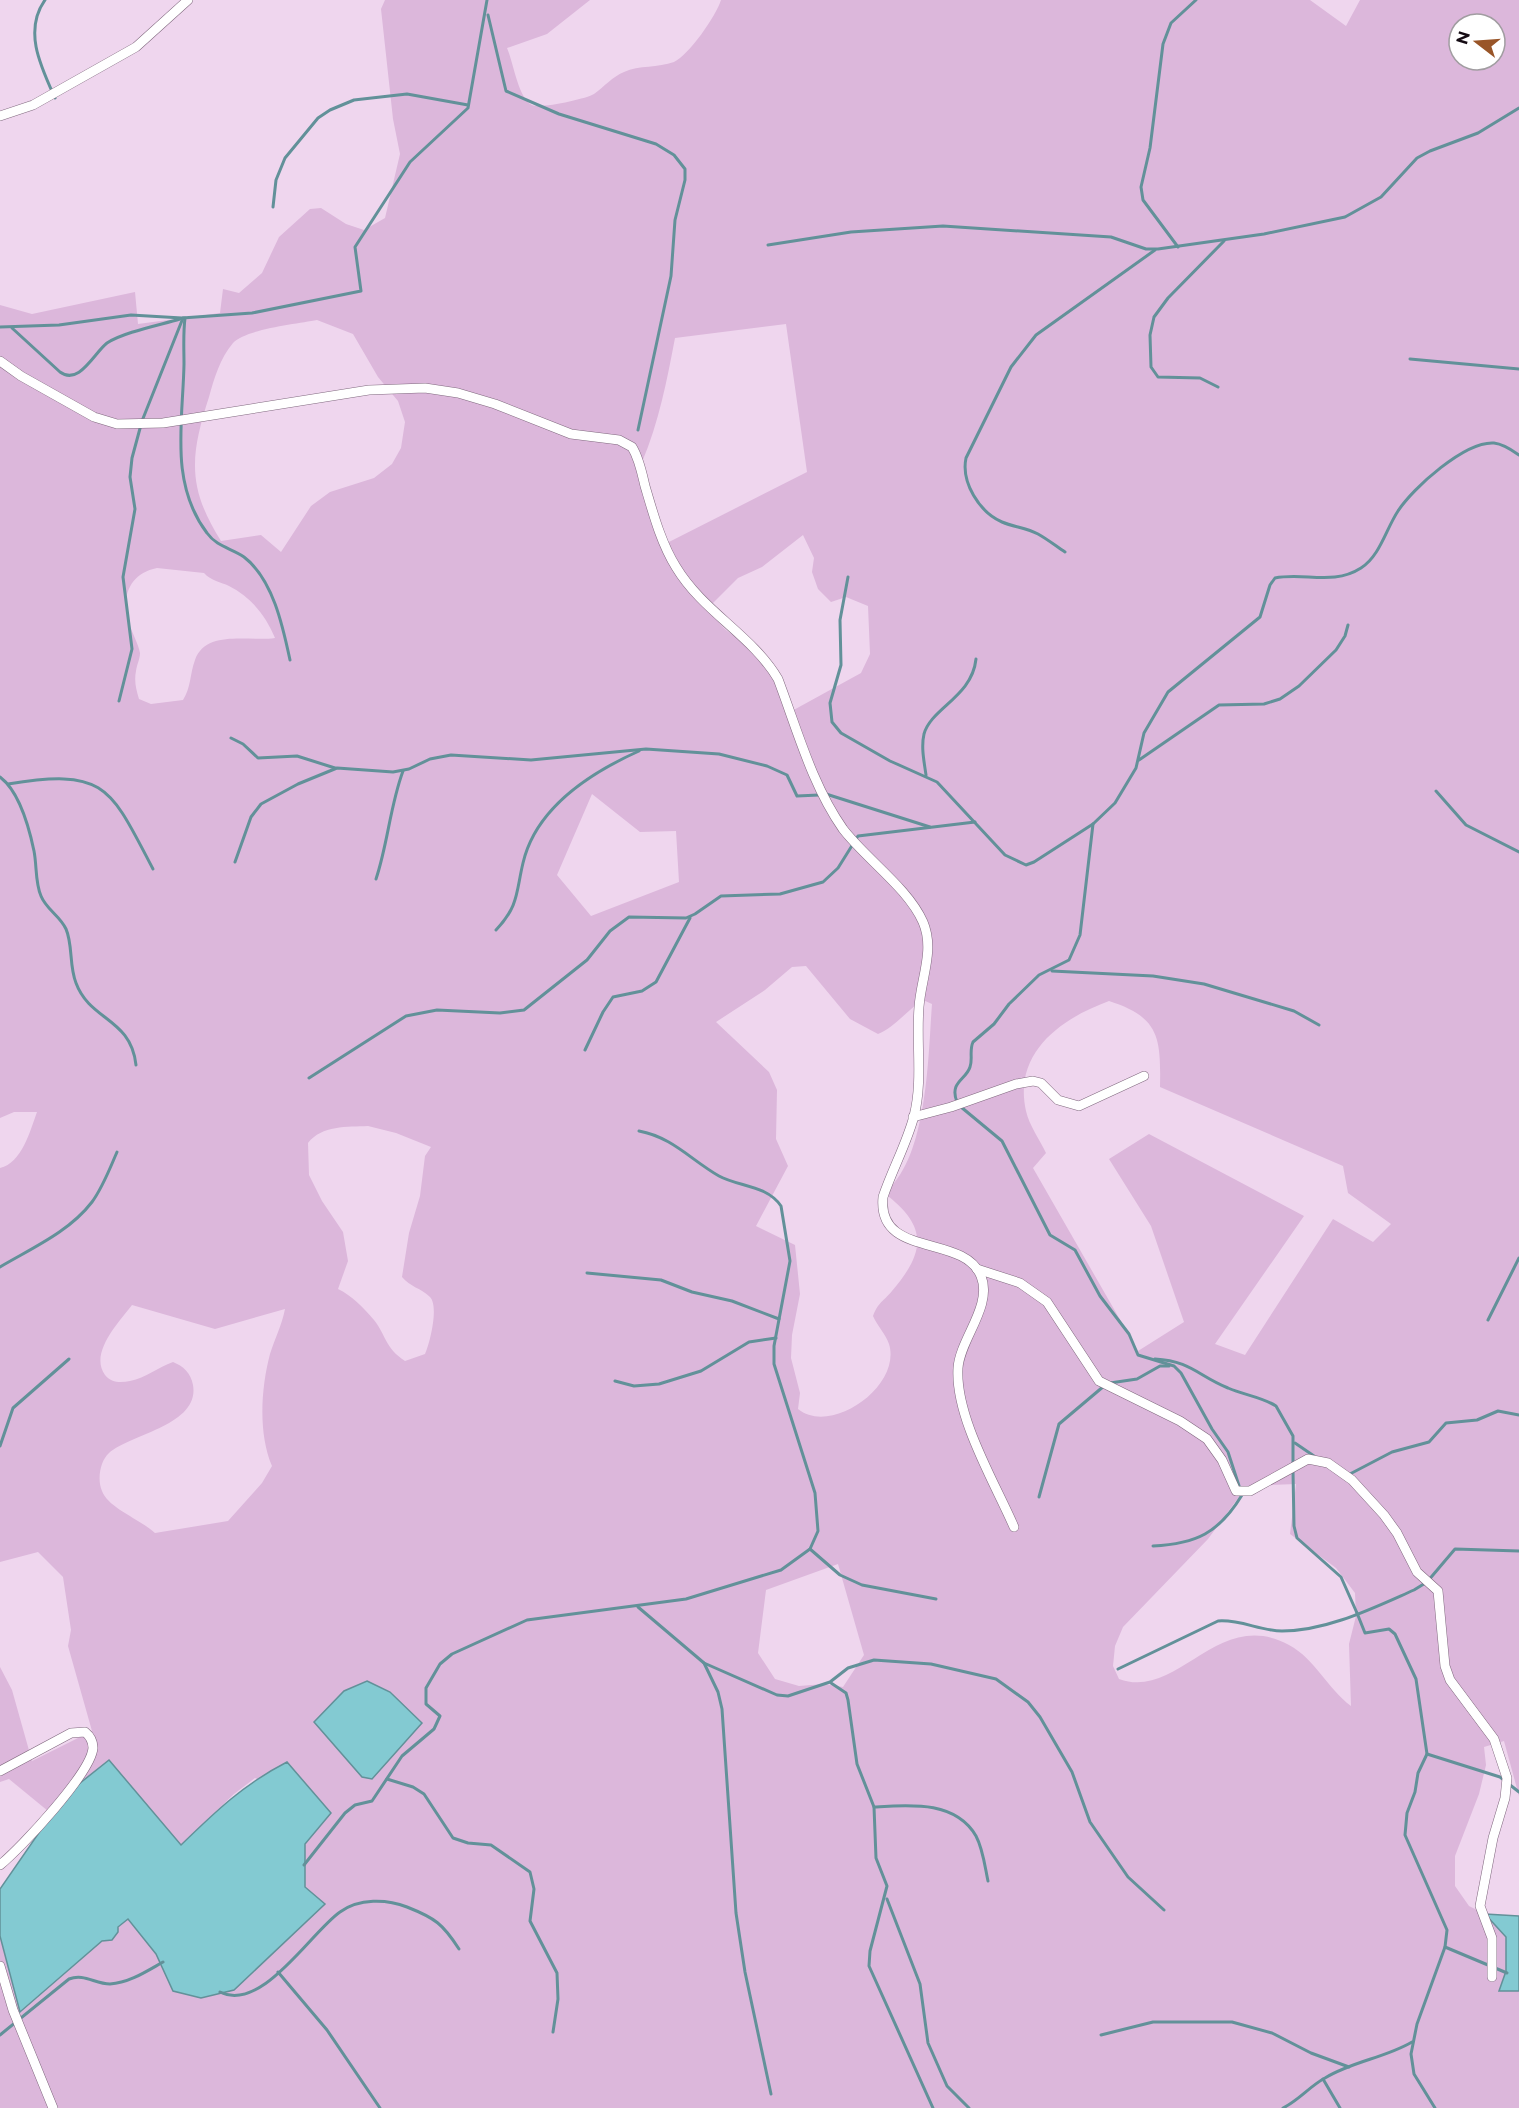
<svg xmlns="http://www.w3.org/2000/svg" width="1519" height="2108" font-family="Montserrat,sans-serif">
<rect width="100%" height="100%" fill="#efd6ee"/>
<path fill="#dcb7db" fill-rule="evenodd" d="M 385,0 L 590,0 L 547,34 L 507,48 C 514,64 518,98 532,105 C 540,109 586,99 594,94 C 605,86 612,77 624,72 C 639,65 658,68 674,62 C 689,55 716,16 721,0 L 1310,0 L 1346,26 L 1360,0 L 1519,0 L 1519,1796 L 1504,1741 L 1484,1747 L 1486,1765 L 1479,1794 L 1455,1856 L 1455,1886 L 1469,1906 L 1485,1914 L 1506,1937 L 1506,1971 L 1499,1991 L 1519,1991 L 1519,2108 L 0,2108 L 0,1936 L 21,2012 L 128,1919 L 156,1954 L 173,1991 L 234,1990 L 325,1904 L 305,1887 L 305,1844 L 331,1813 L 255,1778 L 234,1794 L 181,1845 L 109,1760 L 48,1811 L 9,1779 L 0,1782 L 0,1667 L 12,1690 L 32,1761 L 92,1731 L 68,1646 L 71,1630 L 63,1577 L 38,1552 L 0,1562 L 0,1168 C 22,1163 30,1131 37,1112 L 14,1112 L 0,1118 L 0,305 L 32,314 L 135,292 L 138,324 L 220,313 L 223,289 L 239,293 L 262,273 L 279,237 L 310,209 L 321,208 L 346,224 L 364,230 L 385,218 L 400,154 L 393,119 L 381,9 ZM 1459,24 L 1495,24 L 1495,60 L 1459,60 ZM 317,320 L 353,334 L 378,377 L 398,401 L 405,422 L 401,448 L 392,464 L 374,478 L 330,492 L 311,506 L 281,552 L 261,535 L 221,541 C 187,487 190,456 209,397 C 214,379 220,358 233,343 C 246,329 297,324 317,320 ZM 786,324 L 807,472 L 667,543 L 642,462 C 659,422 667,380 675,338 ZM 803,535 L 814,558 L 812,572 L 818,589 L 831,602 L 846,597 L 868,606 L 870,654 L 861,673 L 790,712 C 779,694 773,674 761,658 C 744,634 718,638 712,604 L 738,578 L 762,567 ZM 157,568 L 204,573 C 211,581 221,582 229,586 C 251,597 266,616 275,638 C 250,642 206,629 195,660 C 190,673 191,688 183,700 L 151,704 L 139,699 C 136,689 134,681 136,671 C 137,664 140,659 140,653 C 138,643 133,635 130,626 C 120,599 128,574 157,568 ZM 592,794 L 640,832 L 676,831 L 679,882 L 591,916 L 557,875 ZM 806,966 L 850,1019 L 878,1034 C 894,1028 907,1010 923,1000 L 932,1004 C 928,1056 928,1159 884,1193 C 928,1226 926,1251 892,1291 C 883,1302 879,1301 873,1316 C 877,1325 886,1335 889,1344 C 902,1386 831,1436 798,1409 L 800,1393 L 791,1358 L 792,1335 L 800,1294 L 795,1245 L 756,1226 L 788,1166 L 776,1139 L 777,1090 L 769,1072 L 716,1022 L 765,990 L 792,967 ZM 1109,1001 C 1159,1017 1161,1037 1160,1087 L 1343,1166 L 1348,1193 L 1391,1224 L 1373,1242 L 1333,1219 L 1245,1355 L 1215,1344 L 1304,1216 L 1149,1134 L 1109,1159 L 1151,1226 L 1184,1322 L 1138,1351 L 1033,1168 L 1046,1153 C 1040,1140 1029,1125 1026,1111 C 1013,1053 1060,1019 1109,1001 ZM 368,1126 L 396,1133 L 431,1147 L 425,1156 L 420,1196 L 409,1233 L 402,1277 C 410,1287 421,1288 430,1297 C 439,1306 430,1343 425,1354 L 405,1361 C 385,1348 386,1335 374,1320 C 364,1308 351,1295 338,1289 L 348,1261 L 343,1232 L 322,1201 L 309,1175 L 308,1143 C 322,1125 347,1127 368,1126 ZM 132,1305 L 215,1329 L 285,1309 C 282,1325 275,1338 270,1354 C 261,1388 258,1433 272,1466 L 262,1483 L 228,1521 L 155,1533 C 140,1519 108,1508 102,1491 C 97,1480 100,1461 109,1453 C 131,1434 200,1425 193,1385 C 191,1373 183,1366 173,1362 C 158,1367 146,1378 130,1381 C 121,1383 111,1383 105,1375 C 89,1353 119,1322 132,1305 ZM 1296,1484 L 1290,1534 L 1336,1568 L 1355,1593 L 1356,1616 L 1349,1644 L 1351,1706 C 1328,1689 1315,1659 1289,1645 C 1218,1606 1178,1701 1119,1679 L 1113,1666 L 1115,1646 L 1123,1627 L 1208,1539 L 1247,1486 ZM 838,1564 L 864,1655 L 843,1687 L 824,1684 L 799,1686 L 775,1679 L 758,1653 L 766,1590 Z"/>
<g fill="#83cad2" stroke="#629199" stroke-width="1.5">
<polygon points="367,1681 390,1692 422,1723 372,1779 362,1777 314,1722 344,1691"/>
<path d="M 109,1760 L 181,1845 C 216,1811 244,1784 287,1762 L 331,1813 L 305,1844 L 305,1887 L 325,1904 L 234,1990 L 201,1998 L 173,1991 L 156,1954 L 128,1919 L 118,1927 L 118,1932 L 112,1940 L 102,1941 L 20,2012 L 0,1936 L 0,1889 L 65,1795 Z"/>
<polygon points="1485,1914 1519,1916 1519,1991 1499,1991 1506,1971 1506,1937"/>
</g>
<g fill="none" stroke-linecap="round" stroke-linejoin="round">
<g stroke="#629199" stroke-width="3">
<path d="M 45,0 C 23,31 41,67 55,98"/>
<polyline points="488,15 506,91 559,114 656,144 674,155 685,169 685,180 675,220 671,276 638,430"/>
<polyline points="273,207 276,180 285,158 318,118 330,110 354,100 407,94 468,105"/>
<polyline points="768,245 851,232 943,226 1111,237 1146,249 1158,249 1264,234 1345,217 1381,197 1417,158 1430,151 1478,133 1519,108"/>
<polyline points="1178,247 1143,200 1141,187 1150,148 1163,44 1171,23 1196,0"/>
<path d="M 185,318 C 183,334 184,348 184,364 C 183,421 169,483 207,533 C 217,547 231,548 244,557 C 273,579 283,627 290,660"/>
<polyline points="0,327 59,325 131,315 182,318 252,313 361,291 355,247 410,162 468,108 487,0"/>
<path d="M 12,328 L 60,372 C 79,386 94,353 107,343 C 124,332 160,325 180,319"/>
<polyline points="1410,359 1519,369"/>
<polyline points="1218,387 1200,378 1158,377 1151,367 1150,335 1154,317 1168,298 1224,241"/>
<path d="M 1065,552 C 1056,546 1047,539 1038,534 C 1027,528 1014,527 1002,522 C 979,512 961,482 966,458 L 1011,367 L 1036,335 L 1155,250"/>
<path d="M 848,577 L 840,620 L 841,665 L 830,703 L 832,722 L 841,733 L 890,761 L 937,782 L 1005,855 L 1026,865 L 1034,862 L 1093,824 L 1115,803 L 1136,768 L 1144,733 L 1168,692 L 1260,617 L 1270,585 L 1275,578 C 1304,572 1333,586 1361,568 C 1380,556 1386,529 1398,511 C 1413,488 1465,441 1494,443 C 1503,444 1512,450 1519,455"/>
<polyline points="119,701 132,649 123,577 135,509 130,477 132,458 142,421 183,318"/>
<polyline points="231,738 243,744 258,758 297,756 335,768"/>
<polyline points="1139,760 1219,705 1264,704 1280,699 1299,686 1336,650 1345,636 1348,625"/>
<path d="M 926,775 C 924,761 921,747 924,734 C 931,708 972,697 976,659"/>
<path d="M 0,777 C 20,792 29,827 34,851 C 37,866 35,882 41,896 C 46,909 60,916 66,929 C 73,945 69,966 76,983 C 90,1021 131,1018 136,1065"/>
<path d="M 8,784 C 106,768 110,787 153,869"/>
<polyline points="1436,791 1466,825 1519,852"/>
<polyline points="826,794 930,827"/>
<polyline points="235,862 251,817 261,804 298,784 337,768 393,772 409,769 430,759 451,755 531,760 646,749 719,754 767,766 787,775 797,796 819,795"/>
<path d="M 376,879 C 388,843 390,806 403,771"/>
<path d="M 496,930 C 519,906 516,892 523,863 C 536,807 590,773 639,751"/>
<polyline points="1052,971 1153,976 1204,984 1294,1011 1319,1025"/>
<polyline points="585,1050 603,1012 613,997 642,991 656,982 690,918"/>
<polyline points="309,1078 406,1016 437,1010 500,1013 524,1010 587,960 610,931 629,917 686,918 695,914 721,896 780,894 823,882 838,868 858,836 975,822"/>
<path d="M 957,1102 C 949,1082 966,1080 970,1067 C 973,1059 969,1051 973,1042 L 994,1024 L 1009,1004 L 1039,975 L 1069,960 L 1080,935 L 1093,824"/>
<path d="M 961,1107 L 1002,1141 L 1050,1235 L 1075,1250 L 1100,1296 L 1129,1334 L 1138,1355 L 1174,1366 L 1181,1373 L 1212,1429 L 1228,1452 L 1242,1495 C 1219,1533 1196,1544 1153,1546"/>
<path d="M 0,1267 C 32,1248 69,1232 92,1202 C 103,1187 110,1168 117,1152"/>
<polyline points="587,1273 661,1280 692,1292 732,1301 779,1319"/>
<polyline points="1488,1320 1519,1258"/>
<path d="M 1155,1359 C 1191,1361 1198,1376 1228,1388 C 1244,1395 1262,1397 1276,1406 L 1293,1436 L 1293,1464"/>
<polyline points="615,1381 634,1386 659,1384 701,1371 749,1342 776,1338"/>
<polyline points="1110,1383 1137,1379 1160,1366 1169,1366"/>
<polyline points="1295,1443 1314,1456"/>
<polyline points="0,1446 13,1408 69,1359"/>
<polyline points="1293,1471 1294,1526 1297,1538 1341,1577 1357,1613"/>
<polyline points="1348,1475 1392,1452 1429,1442 1446,1423 1477,1420 1498,1411 1519,1415"/>
<polyline points="1039,1497 1059,1424 1104,1386"/>
<polyline points="810,1549 840,1575 862,1585 936,1599"/>
<polyline points="638,1607 704,1663 777,1695 788,1696 830,1682 848,1668 874,1660 931,1664 996,1679 1028,1702 1040,1717 1072,1772 1090,1822 1128,1877 1164,1910"/>
<polyline points="1357,1613 1365,1633 1389,1629 1395,1634 1416,1679 1427,1754 1418,1773 1415,1792 1407,1813 1405,1835 1447,1930 1445,1947 1417,2024 1411,2054 1414,2074 1435,2108"/>
<polyline points="704,1663 718,1692 722,1709 736,1913 745,1972 771,2094"/>
<path d="M 1118,1669 L 1218,1621 C 1240,1619 1260,1631 1282,1631 C 1327,1631 1373,1608 1414,1590 L 1427,1582 L 1455,1549 L 1519,1551"/>
<polyline points="831,1683 846,1693 848,1700 857,1764 874,1807 876,1858 887,1886 870,1951 869,1966 933,2108"/>
<polyline points="1427,1754 1500,1777 1519,1792"/>
<polyline points="387,1779 413,1787 424,1794 453,1838 468,1843 491,1845 530,1872 534,1889 530,1921 557,1973 558,1999 553,2032"/>
<path d="M 874,1807 C 909,1805 955,1800 976,1836 C 983,1849 985,1867 988,1881"/>
<path d="M 304,1865 L 345,1813 L 355,1805 L 372,1801 L 402,1756 L 434,1729 L 440,1716 L 426,1704 L 426,1688 L 440,1664 L 452,1654 L 527,1620 L 686,1599 L 781,1570 L 810,1549 L 818,1531 L 815,1493 L 774,1364 L 774,1346 L 790,1261 L 781,1206 C 767,1185 739,1187 719,1176 C 691,1160 672,1137 639,1131"/>
<polyline points="887,1899 920,1984 928,2043 947,2086 969,2108"/>
<polyline points="1445,1947 1507,1973"/>
<polyline points="278,1972 327,2030 380,2108"/>
<path d="M 220,1992 C 262,2013 311,1932 340,1912 C 359,1898 387,1899 407,1907 C 435,1918 443,1924 459,1949"/>
<path d="M 0,2035 L 69,1979 C 84,1973 95,1984 110,1984 C 129,1983 147,1971 163,1962"/>
<polyline points="1101,2035 1153,2022 1232,2022 1272,2033 1311,2053 1349,2067"/>
<polyline points="1323,2079 1340,2108"/>
<path d="M 1283,2108 C 1299,2100 1310,2086 1325,2078 C 1353,2061 1385,2058 1412,2042"/>
</g>
<g stroke="#80697f" stroke-width="10">
<g id="minor">
<polyline points="0,116 33,105 136,47 188,0"/>
<path d="M 0,361 L 21,376 L 94,417 L 117,424 L 163,423 L 369,390 L 425,388 L 458,393 L 495,404 L 571,434 L 619,440 L 632,447 C 639,458 642,473 645,486 C 653,513 661,543 676,567 C 703,612 752,635 778,679 C 797,729 812,785 843,829 C 866,859 908,888 923,922 C 935,950 921,978 919,1007 C 916,1043 923,1081 914,1116 C 907,1143 892,1170 883,1197 C 877,1259 963,1233 981,1276 C 993,1306 960,1339 958,1368 C 955,1417 995,1483 1014,1527"/>
<polyline points="913,1117 951,1107 1016,1084 1033,1081 1041,1083 1058,1100 1079,1106 1144,1076"/>
<polyline points="977,1269 1020,1283 1047,1302 1099,1381 1180,1421 1207,1439 1222,1460 1236,1491 1250,1491 1308,1459 1328,1463 1352,1480 1384,1515 1397,1533 1417,1572 1438,1591 1445,1666 1450,1680 1494,1739 1507,1778 1505,1798 1493,1838 1480,1906 1492,1938 1492,1977"/>
<path d="M 0,1771 L 71,1733 L 85,1732 C 90,1736 93,1741 93,1748 C 91,1773 21,1848 0,1865"/>
<polyline points="0,1966 13,2010 53,2108"/>
</g>
</g>
<use href="#minor" stroke="#fff" stroke-width="9"/>
</g>
<g transform="translate(1477 42) rotate(287)"><circle r="28" fill="#ffffff" stroke="#a19da1" stroke-width="1.5"/>
<path d="M0-4.5L10 22L0 15L-10 22Z" fill="#995528"/>
<text y="-9" font-size="16" font-weight="bold" text-anchor="middle" fill="#140b13">N</text>
</g>
</svg>
